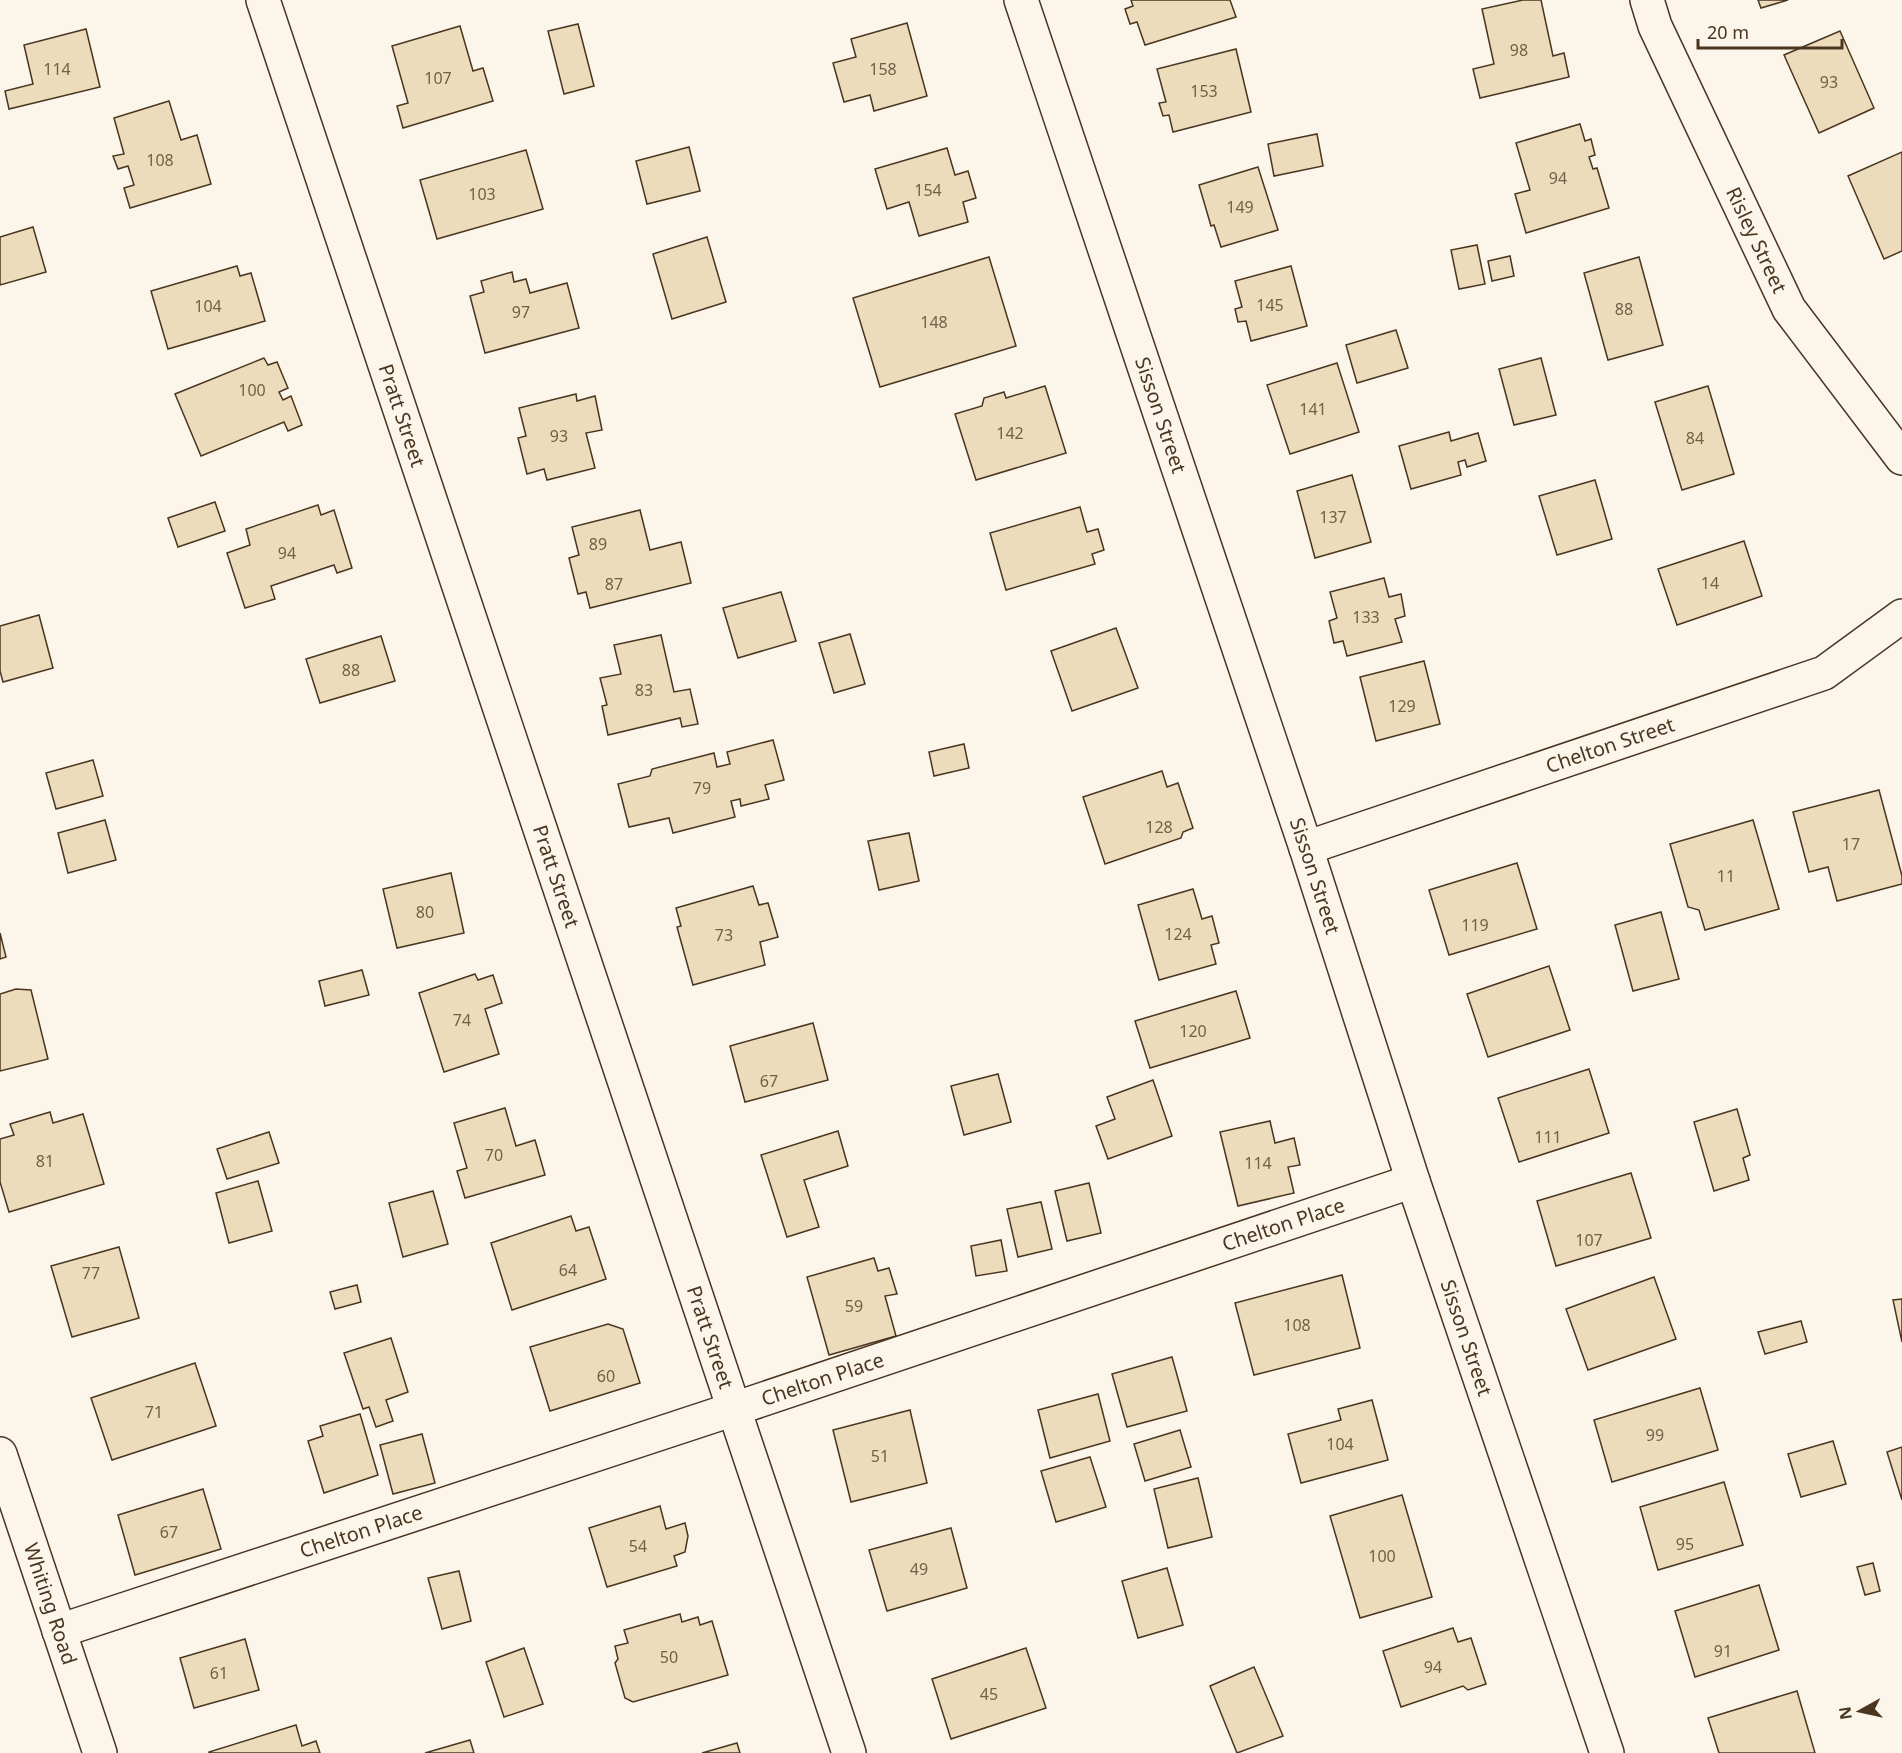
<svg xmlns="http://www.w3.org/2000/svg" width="1902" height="1753" font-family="'Noto Sans',sans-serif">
<rect width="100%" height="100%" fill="#fbf6e9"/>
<g fill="#ecdcbc" stroke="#4a3520" stroke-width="1.5">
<polygon points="1131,0 1230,0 1236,17 1145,45 1137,22 1130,24 1125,9 1133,6"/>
<polygon points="1523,0 1541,0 1553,56 1564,53 1569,77 1480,98 1473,69 1494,64 1482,9"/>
<polygon points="1758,0 1788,0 1761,8"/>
<polygon points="907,23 927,96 874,111 870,95 844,102 833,63 856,57 851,39"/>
<polygon points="578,24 594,86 564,94 548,31"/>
<polygon points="460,26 473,71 483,68 493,101 403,128 397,106 408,103 392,46"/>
<polygon points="86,29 100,87 9,109 5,91 33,84 24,45"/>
<polygon points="1840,31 1874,108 1819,133 1784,55"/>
<polygon points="1236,49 1251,112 1173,132 1169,115 1163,116 1159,103 1166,102 1157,69"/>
<polygon points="169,101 181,140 197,135 211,184 130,208 124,188 134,185 128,166 118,169 113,156 124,154 114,118"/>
<polygon points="1580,124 1585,141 1591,139 1595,155 1589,157 1593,169 1597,168 1609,208 1526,233 1515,194 1530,190 1516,143"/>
<polygon points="1317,134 1323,166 1274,176 1268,144"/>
<polygon points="689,147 700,191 647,204 636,161"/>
<polygon points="947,148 955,175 968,171 976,198 963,202 968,222 919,236 909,202 887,209 875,169"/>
<polygon points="526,150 543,209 437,239 420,180"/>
<polygon points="1902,152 1902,251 1884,259 1848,176"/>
<polygon points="1258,167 1278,230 1221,247 1214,225 1211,226 1199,185"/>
<polygon points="33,227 46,272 0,285 0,237"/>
<polygon points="707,237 726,302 672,319 653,254"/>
<polygon points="1477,245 1485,284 1459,289 1451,250"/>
<polygon points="1510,256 1514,276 1492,281 1488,261"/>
<polygon points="989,257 1016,346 880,387 853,298"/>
<polygon points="1639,257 1663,345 1608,360 1584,273"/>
<polygon points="237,266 240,276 251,273 265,321 168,349 151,291"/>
<polygon points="1291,266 1307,326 1251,341 1246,321 1238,322 1235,309 1242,307 1235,281"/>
<polygon points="512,272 514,282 526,279 530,293 567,283 579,328 485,353 470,296 484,292 481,281"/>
<polygon points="1396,330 1408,368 1357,383 1346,345"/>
<polygon points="264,358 268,365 277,362 288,388 279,392 283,400 291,396 302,425 288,431 284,422 201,456 175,394"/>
<polygon points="1541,358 1556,415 1514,425 1499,369"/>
<polygon points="1337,363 1359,432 1290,454 1267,385"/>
<polygon points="1045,386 1066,453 976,480 955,414 982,406 984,398 1004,392 1006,398"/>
<polygon points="1708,386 1734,474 1682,490 1655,402"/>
<polygon points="576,394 577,401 595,396 602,430 586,433 595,468 547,480 544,469 527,474 518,438 526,436 519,408"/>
<polygon points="1449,432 1451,441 1478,433 1486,461 1467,467 1465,460 1458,462 1461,475 1411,489 1399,446"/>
<polygon points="1352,475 1371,542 1315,558 1297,491"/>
<polygon points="1595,480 1612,539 1557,555 1539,496"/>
<polygon points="215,502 225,531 178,547 168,518"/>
<polygon points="318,505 321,515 334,510 352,568 337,573 334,565 271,586 275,599 245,608 227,553 250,545 246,529"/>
<polygon points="1080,507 1087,532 1098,529 1104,550 1092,554 1095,564 1006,590 990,533"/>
<polygon points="640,510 650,550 681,542 691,583 590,608 586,592 578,594 569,558 579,555 572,527"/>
<polygon points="1744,541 1762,596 1677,625 1658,569"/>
<polygon points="1384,578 1389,597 1401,594 1405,616 1395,619 1402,642 1347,656 1343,641 1334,643 1329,621 1337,618 1330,592"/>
<polygon points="781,592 796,641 738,658 723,608"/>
<polygon points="39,615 53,668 3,682 0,671 0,626"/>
<polygon points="1116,628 1138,688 1072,711 1051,651"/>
<polygon points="850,634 865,684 834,693 819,643"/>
<polygon points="661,635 674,692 690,689 698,724 682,727 680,718 608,735 602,706 607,705 600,678 621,674 614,645"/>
<polygon points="381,636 395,681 320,703 306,659"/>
<polygon points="1424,661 1440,724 1376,741 1360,677"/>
<polygon points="773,740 784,780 765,785 769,799 741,806 740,799 731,801 735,817 673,833 669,818 629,827 618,784 650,776 652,769 714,753 717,767 730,764 727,752"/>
<polygon points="964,744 969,768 934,776 929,752"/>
<polygon points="93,760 103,796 56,809 46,773"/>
<polygon points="1162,771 1167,787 1178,783 1193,828 1183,832 1181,838 1105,864 1083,797"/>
<polygon points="1879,790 1902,876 1902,884 1837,901 1828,867 1809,872 1793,812"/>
<polygon points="105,820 116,860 68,873 58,833"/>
<polygon points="1753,820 1779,909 1705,930 1699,910 1688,907 1670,844"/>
<polygon points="909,833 919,881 879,890 868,841"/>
<polygon points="1517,863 1537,929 1449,955 1429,890"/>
<polygon points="451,873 464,933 397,948 383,889"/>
<polygon points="753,886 759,905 768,903 778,937 760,942 765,965 693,985 677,927 681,926 676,908"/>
<polygon points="1193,889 1202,919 1212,916 1219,943 1211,945 1216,964 1159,980 1138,905"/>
<polygon points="1661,912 1679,979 1633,991 1615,925"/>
<polygon points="0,933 6,957 0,959"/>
<polygon points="1549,966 1570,1030 1488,1057 1467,994"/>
<polygon points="362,970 369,995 325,1006 319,981"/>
<polygon points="475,974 478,980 493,975 502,1003 485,1009 499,1054 444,1072 419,993"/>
<polygon points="16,989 31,990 48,1059 0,1071 0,994"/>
<polygon points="1236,991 1250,1038 1150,1068 1135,1021"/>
<polygon points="813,1023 828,1080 745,1102 730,1046"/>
<polygon points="1589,1069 1609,1133 1519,1162 1498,1098"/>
<polygon points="998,1074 1011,1122 964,1135 951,1086"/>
<polygon points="1153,1080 1172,1136 1108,1159 1096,1126 1115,1119 1107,1097"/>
<polygon points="505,1108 516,1146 535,1140 545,1175 465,1198 457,1171 467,1168 454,1123"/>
<polygon points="1737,1109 1750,1155 1743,1158 1749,1180 1714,1191 1694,1122"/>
<polygon points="50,1112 53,1123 83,1114 104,1184 9,1212 0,1182 0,1139 14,1135 10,1124"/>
<polygon points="1270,1121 1275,1143 1294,1138 1300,1165 1288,1167 1294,1193 1238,1206 1220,1132"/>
<polygon points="838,1131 848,1166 804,1180 819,1227 787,1237 761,1155"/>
<polygon points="269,1132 279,1163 227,1179 217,1149"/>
<polygon points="1631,1173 1651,1238 1556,1266 1537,1201"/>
<polygon points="258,1181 272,1231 229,1243 216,1193"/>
<polygon points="1089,1183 1101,1233 1067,1241 1055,1191"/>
<polygon points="433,1191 448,1244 403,1257 389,1203"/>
<polygon points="1041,1202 1052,1249 1018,1257 1007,1209"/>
<polygon points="571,1216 576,1231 589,1227 606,1279 512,1310 491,1243"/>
<polygon points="1001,1240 1007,1271 976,1276 971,1246"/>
<polygon points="119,1247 139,1318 72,1337 51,1266"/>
<polygon points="874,1258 878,1271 889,1268 897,1294 885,1296 896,1336 829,1355 807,1277"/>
<polygon points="1342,1275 1360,1348 1254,1375 1235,1303"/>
<polygon points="1654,1277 1676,1339 1588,1370 1566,1309"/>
<polygon points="357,1285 361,1302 335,1309 330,1292"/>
<polygon points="1902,1299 1902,1342 1893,1300"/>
<polygon points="1801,1321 1807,1342 1765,1354 1758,1332"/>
<polygon points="608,1324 623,1329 640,1383 550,1411 530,1347"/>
<polygon points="391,1338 408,1392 386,1400 393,1421 376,1427 369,1407 363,1409 344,1353"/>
<polygon points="1172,1357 1187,1411 1127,1427 1112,1374"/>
<polygon points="195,1363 216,1426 112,1460 91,1398"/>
<polygon points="1700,1388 1718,1450 1612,1482 1594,1420"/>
<polygon points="1098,1394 1110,1441 1050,1458 1038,1410"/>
<polygon points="1372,1400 1388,1460 1301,1483 1288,1434 1341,1420 1338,1409"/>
<polygon points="910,1410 927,1483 851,1502 833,1430"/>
<polygon points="360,1414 378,1475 324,1493 308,1441 323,1436 320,1426"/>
<polygon points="1180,1430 1191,1467 1145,1481 1134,1444"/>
<polygon points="422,1434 435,1483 393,1494 380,1445"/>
<polygon points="1833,1441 1846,1484 1801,1497 1788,1454"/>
<polygon points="1902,1447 1902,1500 1887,1452"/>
<polygon points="1090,1457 1106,1507 1056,1522 1041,1471"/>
<polygon points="1198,1478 1212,1537 1168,1548 1154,1489"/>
<polygon points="1724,1482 1743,1545 1658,1570 1640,1507"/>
<polygon points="203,1489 221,1549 135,1575 118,1515"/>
<polygon points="1402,1495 1432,1597 1360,1618 1330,1516"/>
<polygon points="660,1506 666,1529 685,1523 688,1536 685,1552 674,1556 677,1566 607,1587 589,1528"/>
<polygon points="951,1528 967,1588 887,1611 869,1550"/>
<polygon points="1873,1563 1880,1591 1865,1595 1857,1567"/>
<polygon points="1167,1568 1183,1625 1138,1638 1122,1581"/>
<polygon points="459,1571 471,1621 442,1629 428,1578"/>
<polygon points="1759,1585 1779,1650 1695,1677 1675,1611"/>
<polygon points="680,1614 682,1622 698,1617 700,1625 712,1621 728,1675 633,1702 625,1698 615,1663 618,1659 615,1646 628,1643 624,1630"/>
<polygon points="1453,1628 1458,1642 1471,1638 1486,1684 1468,1690 1463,1686 1401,1707 1383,1651"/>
<polygon points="245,1639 259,1690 194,1708 180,1658"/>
<polygon points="524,1648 543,1704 504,1717 486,1662"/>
<polygon points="1026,1648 1046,1708 951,1739 932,1679"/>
<polygon points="1254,1667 1283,1736 1237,1753 1210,1686"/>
<polygon points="1797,1691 1815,1753 1719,1753 1708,1718"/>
<polygon points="296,1725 302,1746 316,1741 320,1753 209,1753 209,1752"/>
<polygon points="470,1740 474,1753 425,1753"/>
<polygon points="737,1743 740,1753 702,1753"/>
</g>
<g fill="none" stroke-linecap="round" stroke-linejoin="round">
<g stroke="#4a3520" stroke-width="36">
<g id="minor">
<path id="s1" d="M 263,0 L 849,1753"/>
<path id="s2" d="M 1021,0 L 1306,848 L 1413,1181 L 1607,1753"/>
<path id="s3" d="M 1647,0 L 1655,26 L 1789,309 L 1902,458"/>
<path id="s4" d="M 1306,848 L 1824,673 L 1902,616"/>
<path id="s5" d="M 0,1454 L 100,1753"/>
<path id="s6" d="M 59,1631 L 734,1409 L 1413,1181"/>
</g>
</g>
<use href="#minor" stroke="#fbf6e9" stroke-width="33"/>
</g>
<g text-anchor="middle" stroke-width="4.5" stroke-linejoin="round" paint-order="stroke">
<g font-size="16" fill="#725f47">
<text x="1519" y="56">98</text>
<text x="57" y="75">114</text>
<text x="883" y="75">158</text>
<text x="438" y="84">107</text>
<text x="1829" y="88">93</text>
<text x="1204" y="97">153</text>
<text x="160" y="166">108</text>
<text x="1558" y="184">94</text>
<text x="928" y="196">154</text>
<text x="482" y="200">103</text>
<text x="1240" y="213">149</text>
<text x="1270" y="311">145</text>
<text x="208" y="312">104</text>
<text x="1624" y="315">88</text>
<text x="521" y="318">97</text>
<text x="934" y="328">148</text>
<text x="252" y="396">100</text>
<text x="1313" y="415">141</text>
<text x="1010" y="439">142</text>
<text x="559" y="442">93</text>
<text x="1695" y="444">84</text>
<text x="1333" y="523">137</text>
<text x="598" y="550">89</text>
<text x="287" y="559">94</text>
<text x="1710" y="589">14</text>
<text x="614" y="590">87</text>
<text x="1366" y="623">133</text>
<text x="351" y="676">88</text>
<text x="644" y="696">83</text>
<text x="1402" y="712">129</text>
<text x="702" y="794">79</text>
<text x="1159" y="833">128</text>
<text x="1851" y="850">17</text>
<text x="1726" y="882">11</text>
<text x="425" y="918">80</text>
<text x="1475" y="931">119</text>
<text x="1178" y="940">124</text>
<text x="724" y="941">73</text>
<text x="462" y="1026">74</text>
<text x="1193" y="1037">120</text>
<text x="769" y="1087">67</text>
<text x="1548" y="1143">111</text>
<text x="494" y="1161">70</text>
<text x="45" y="1167">81</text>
<text x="1258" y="1169">114</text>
<text x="1589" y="1246">107</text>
<text x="568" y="1276">64</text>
<text x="91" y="1279">77</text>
<text x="854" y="1312">59</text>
<text x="1297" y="1331">108</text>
<text x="606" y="1382">60</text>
<text x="154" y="1418">71</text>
<text x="1655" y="1441">99</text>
<text x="1340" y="1450">104</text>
<text x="880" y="1462">51</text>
<text x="169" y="1538">67</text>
<text x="1685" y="1550">95</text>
<text x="638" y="1552">54</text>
<text x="1382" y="1562">100</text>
<text x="919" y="1575">49</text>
<text x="1723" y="1657">91</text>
<text x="669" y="1663">50</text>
<text x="1433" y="1673">94</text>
<text x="219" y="1679">61</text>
<text x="989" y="1700">45</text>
</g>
<g font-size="20" fill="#4a3520" stroke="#fbf6e9">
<text dy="7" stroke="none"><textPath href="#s3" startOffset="264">Risley Street</textPath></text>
<text dy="7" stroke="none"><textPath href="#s2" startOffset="438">Sisson Street</textPath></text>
<text dy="7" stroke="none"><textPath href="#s1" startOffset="438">Pratt Street</textPath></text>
<text dy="7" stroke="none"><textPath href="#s4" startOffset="321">Chelton Street</textPath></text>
<text dy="7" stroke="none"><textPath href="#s2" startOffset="924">Sisson Street</textPath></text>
<text dy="7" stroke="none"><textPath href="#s1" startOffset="924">Pratt Street</textPath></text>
<text dy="7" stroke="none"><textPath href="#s6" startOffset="1290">Chelton Place</textPath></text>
<text dy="7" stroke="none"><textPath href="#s1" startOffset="1410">Pratt Street</textPath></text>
<text dy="7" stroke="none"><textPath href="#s2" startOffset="1410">Sisson Street</textPath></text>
<text dy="7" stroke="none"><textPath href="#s6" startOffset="804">Chelton Place</textPath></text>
<text dy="7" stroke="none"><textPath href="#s6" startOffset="318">Chelton Place</textPath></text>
<text dy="7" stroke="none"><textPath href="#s5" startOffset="158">Whiting Road</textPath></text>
</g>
</g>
<g transform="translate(1860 1711) rotate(262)" stroke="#fbf6e9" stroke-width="4.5" paint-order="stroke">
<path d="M0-4.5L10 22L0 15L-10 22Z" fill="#4a3520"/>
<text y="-9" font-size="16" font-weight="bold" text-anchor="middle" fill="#4a3520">N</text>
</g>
<path d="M1698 39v9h144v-9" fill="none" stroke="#4a3520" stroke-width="3"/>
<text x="1707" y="39" font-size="18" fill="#4a3520" stroke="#fbf6e9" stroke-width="4.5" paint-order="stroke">20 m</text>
</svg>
